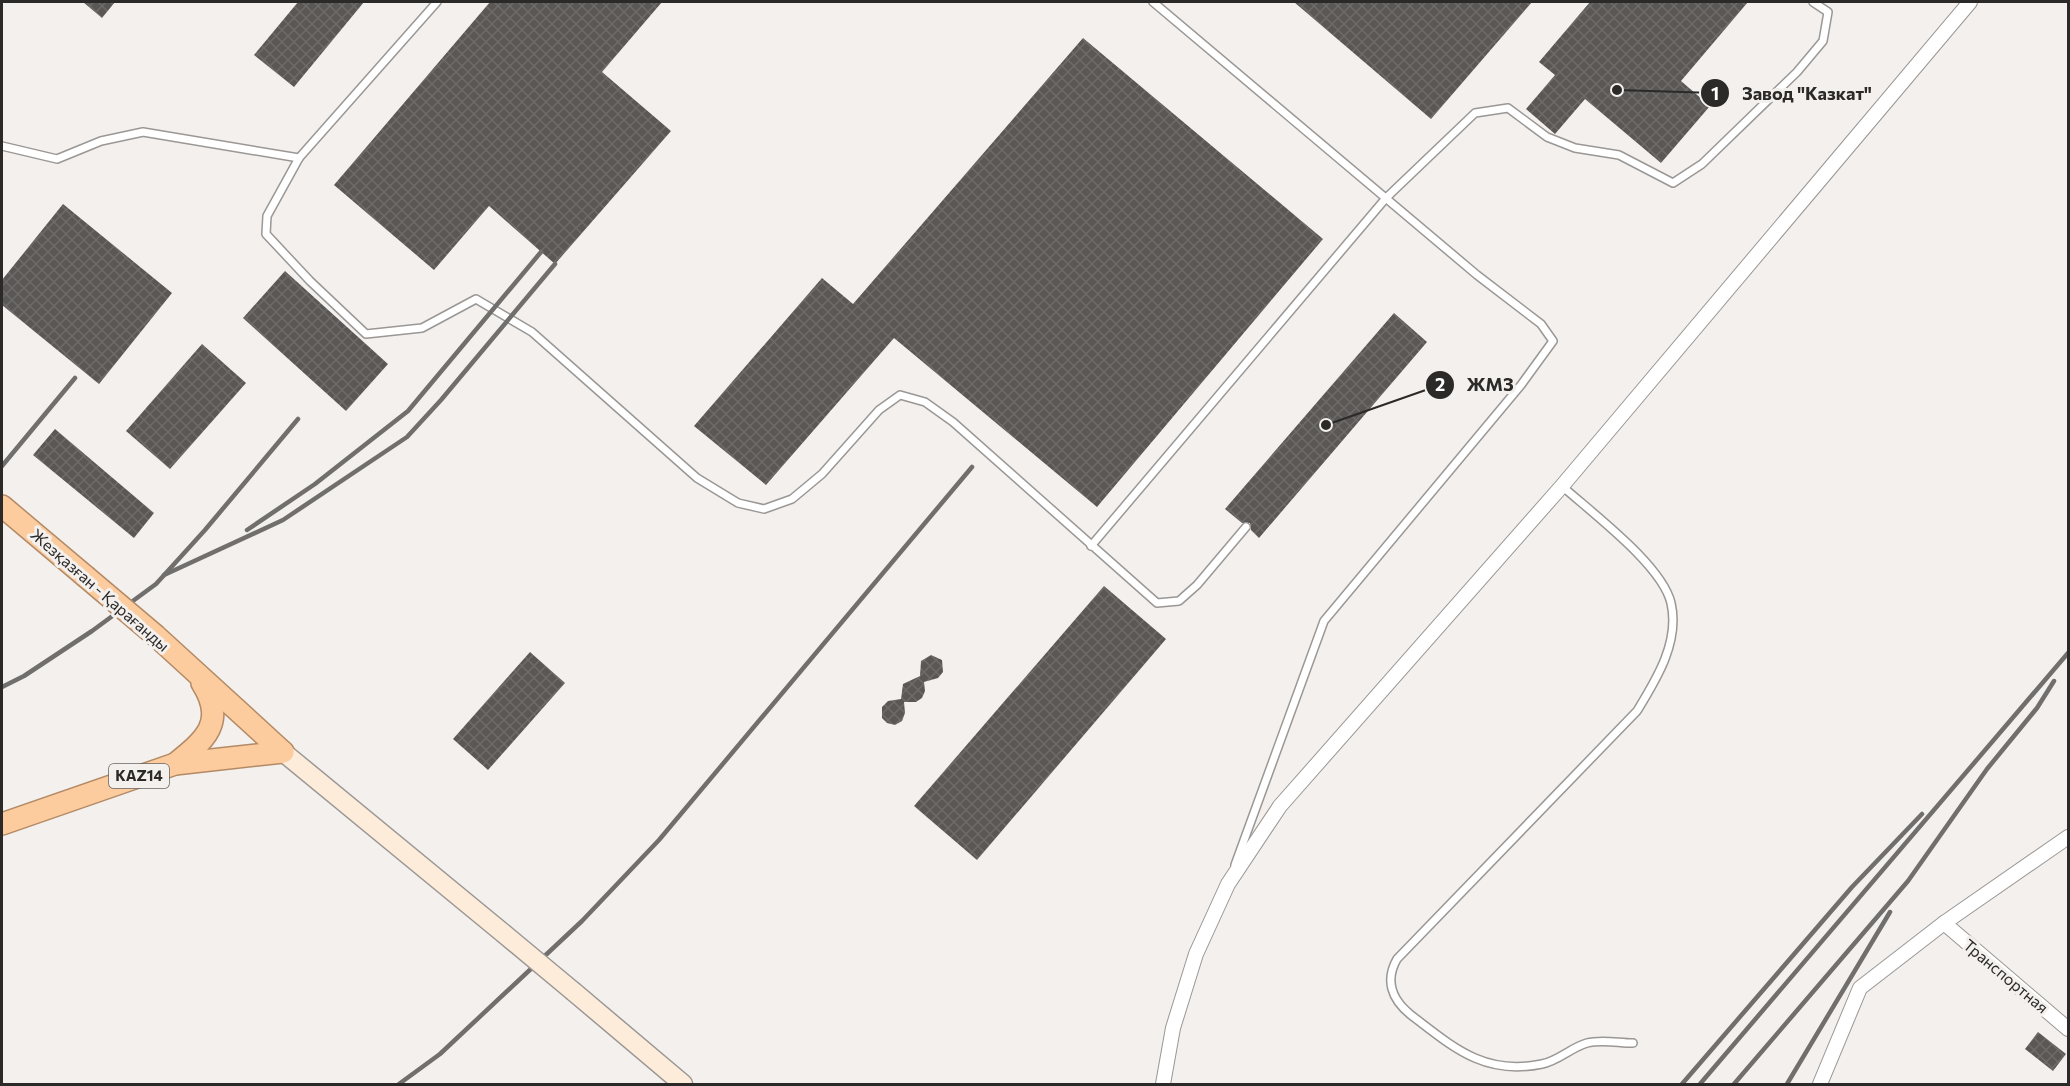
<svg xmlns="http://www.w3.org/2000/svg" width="2070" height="1086" font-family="Commissioner,sans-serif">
<defs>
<pattern id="building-cross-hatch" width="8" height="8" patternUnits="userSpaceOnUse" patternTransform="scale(1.5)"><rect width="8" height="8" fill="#5a5755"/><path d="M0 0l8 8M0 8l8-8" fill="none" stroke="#6e6c6a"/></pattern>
</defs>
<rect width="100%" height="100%" fill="#f3f0ed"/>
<g fill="url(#building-cross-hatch)">
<polygon points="83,2 115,2 102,18"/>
<polygon points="298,2 364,2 294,87 254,55"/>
<polygon points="490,2 662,2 602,72 671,131 555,264 489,206 434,270 334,185"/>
<polygon points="1294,2 1532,2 1431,119"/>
<polygon points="1590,2 1748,2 1681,81 1710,106 1661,163 1585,99 1555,134 1526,109 1555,75 1539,62"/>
<polygon points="1083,38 1323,239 1097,507 894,338 766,485 694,426 822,278 853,304"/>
<polygon points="63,204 172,293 99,384 2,305 2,280"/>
<polygon points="285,271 388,364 346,411 243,318"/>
<polygon points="1394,313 1427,342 1259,538 1251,530 1250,523 1242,523 1225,509"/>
<polygon points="202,344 246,383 170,469 126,431"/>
<polygon points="55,429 154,513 134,538 33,455"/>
<polygon points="1104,586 1166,639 977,860 914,806"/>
<polygon points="530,652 565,683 488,770 453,739"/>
<polygon points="931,655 942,660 943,672 938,678 924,682 925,691 922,698 916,702 904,702 905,713 902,721 895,725 887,723 882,718 882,707 888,701 901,699 903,684 920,676 921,661"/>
<polygon points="2038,1032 2066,1054 2053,1071 2025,1049"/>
</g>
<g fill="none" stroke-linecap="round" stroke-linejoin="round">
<g stroke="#9a9795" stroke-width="10">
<g id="service">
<polyline points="1153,2 1477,275 1541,324 1553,341 1521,385 1324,621 1235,865"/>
<polyline points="2,146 57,159 101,141 143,132 299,158 437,2"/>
<polyline points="299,158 267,216 266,234 310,281 366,334 422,328 476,299 532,332 697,478 738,503 764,509 792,499 822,474 879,410 900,395 925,402 953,422 1157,603 1179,601 1197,585 1246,527"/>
<path d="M 1562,486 C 1592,513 1662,565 1671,603 C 1680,642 1656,680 1637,711 L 1397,959 C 1385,980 1391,999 1411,1015 C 1453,1047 1484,1076 1542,1064 C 1558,1061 1572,1047 1587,1043 C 1601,1039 1619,1043 1633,1043"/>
<polyline points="1091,546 1386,198 1475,113 1508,108 1547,137 1575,148 1619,155 1673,183 1702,164 1797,72 1823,41 1828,12 1813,2"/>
</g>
</g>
<g stroke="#9a9795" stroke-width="16">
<g id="minor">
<polyline points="1944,923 2068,1029"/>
<polyline points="1163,1084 1173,1028 1196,954 1228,884 1280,806 1562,486 1970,2"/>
<polyline points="1820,1084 1860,988 1944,923 2068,837"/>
</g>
</g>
<g stroke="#9a9795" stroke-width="21">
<g id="secondary">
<polyline points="283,752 503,933"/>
<polyline points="574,992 683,1084"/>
</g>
</g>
<g stroke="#b38a65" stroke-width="24">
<g id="trunk">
<polyline points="2,506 85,576"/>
<polyline points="156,636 283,752"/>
<path d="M 175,764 C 205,740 227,722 202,683"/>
<polyline points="2,824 175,764 283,752"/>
</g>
</g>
<use href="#service" stroke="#fff" stroke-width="7"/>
<use href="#minor" stroke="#fff" stroke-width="14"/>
<use href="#secondary" stroke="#feecda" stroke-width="18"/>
<use href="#trunk" stroke="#fccb9e" stroke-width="21"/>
<g stroke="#716f6d" stroke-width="4.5">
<polyline points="2,466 75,378"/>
<polyline points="247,530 315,484 408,411 541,252"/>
<polyline points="164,575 283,520 407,437 441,400 555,264"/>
<polyline points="2,687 24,676 92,631 156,584 205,530 298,419"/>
<polyline points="399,1084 440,1054 582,921 659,840 972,467"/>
<polyline points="1682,1084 1852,887 1922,814"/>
<polyline points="1700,1084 2068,653"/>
<polyline points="1734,1084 1908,881 1987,769 2037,708 2054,681"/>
<polyline points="1787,1084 1890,912"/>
</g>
<g stroke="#9a9795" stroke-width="21" stroke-linecap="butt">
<polyline id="secondary-bridge" points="503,933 574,992"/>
</g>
<g stroke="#b38a65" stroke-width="24" stroke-linecap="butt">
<polyline id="trunk-bridge" points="85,576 156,636"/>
</g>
<use href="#secondary-bridge" stroke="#feecda" stroke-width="18"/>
<use href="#trunk-bridge" stroke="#fccb9e" stroke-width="21"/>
</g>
<g text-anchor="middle" stroke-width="6" stroke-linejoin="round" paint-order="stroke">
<rect fill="#f3f0ed" stroke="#676564" stroke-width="1.5" x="109" y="764" width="60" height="24" rx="4.5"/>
<g font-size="15" font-weight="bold" fill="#2b2a29">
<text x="139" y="781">KAZ14</text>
</g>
<g font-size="16" fill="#2b2a29" stroke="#f3f0ed">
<text transform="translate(100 590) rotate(41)" y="6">Жезқазған - Қарағанды</text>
<text transform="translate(2006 976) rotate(40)" y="6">Транспортная</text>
</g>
</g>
<path fill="none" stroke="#2b2a29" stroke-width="2" d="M1617 90L1715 93M1326 425L1440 385"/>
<g fill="#2b2a29" stroke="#f3f0ed" stroke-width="2">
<circle cx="1617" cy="90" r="6"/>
<circle cx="1326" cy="425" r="6"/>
<circle cx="1715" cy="93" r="15"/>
<circle cx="1440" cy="385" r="15"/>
</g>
<g font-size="18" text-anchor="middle" font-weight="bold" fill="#fff">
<text x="1715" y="100">1</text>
<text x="1440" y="391">2</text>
</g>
<g font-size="18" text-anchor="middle" font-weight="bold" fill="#2b2a29" stroke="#f3f0ed" stroke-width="6" stroke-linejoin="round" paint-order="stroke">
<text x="1807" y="100">Завод "Казкат"</text>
<text x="1490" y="391">ЖМЗ</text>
</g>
<rect width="2070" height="1086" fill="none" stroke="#2b2a29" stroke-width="6"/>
</svg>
